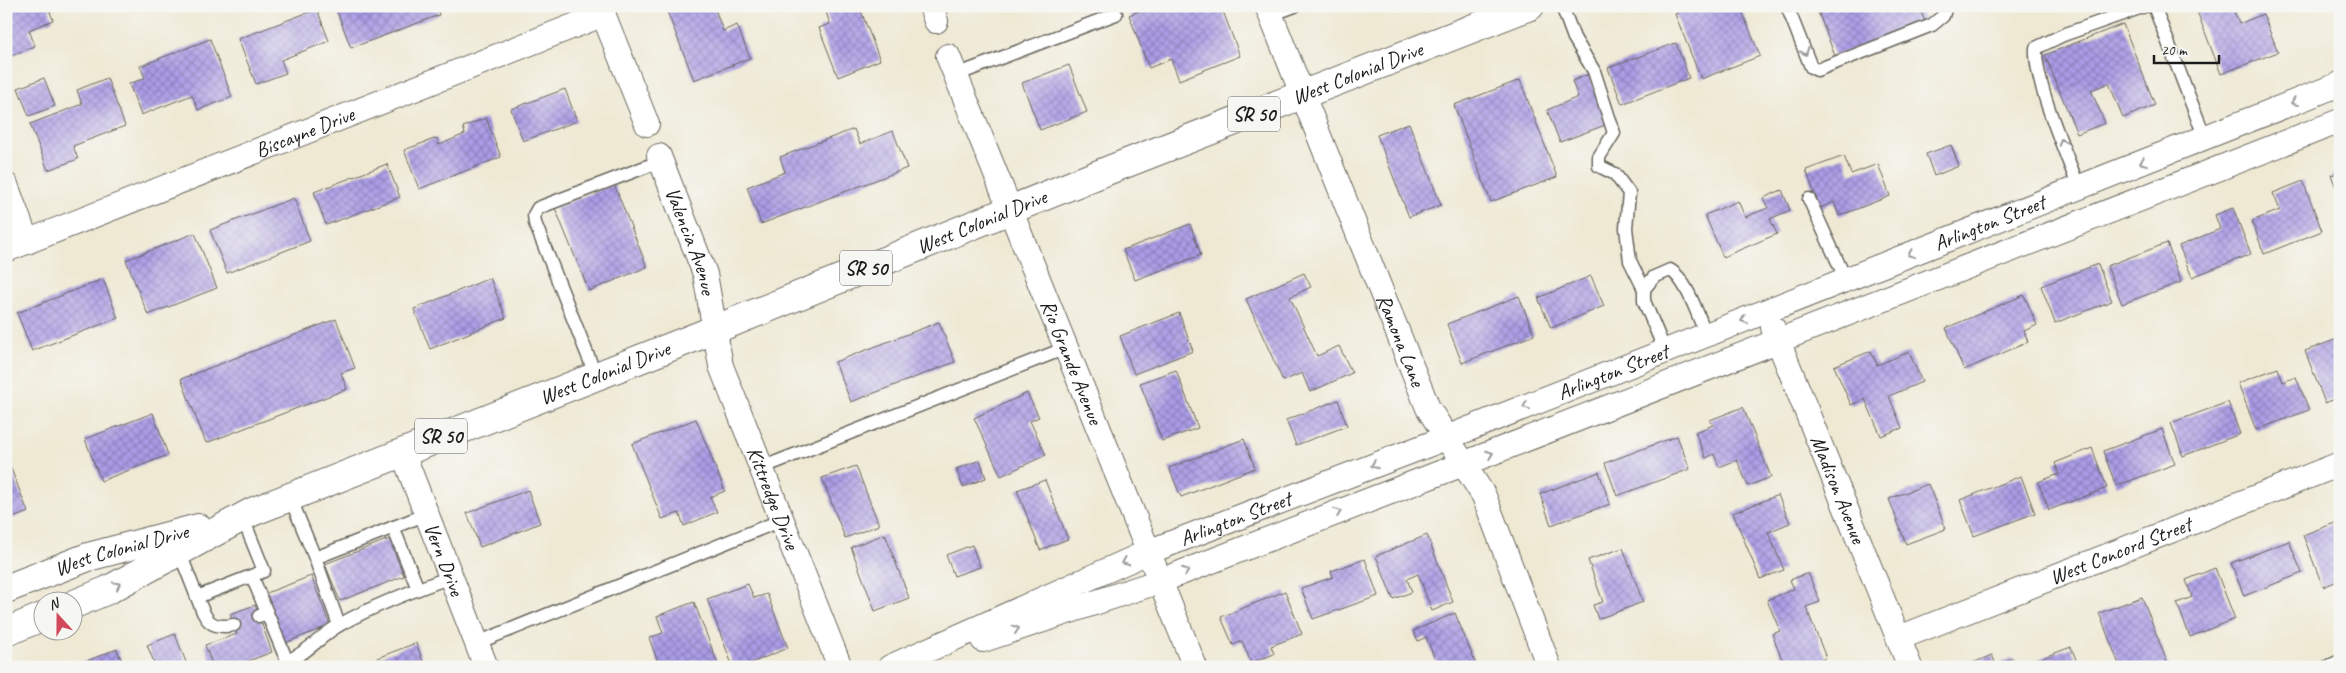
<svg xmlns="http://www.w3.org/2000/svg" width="2346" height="673" font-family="Caveat,sans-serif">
<defs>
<pattern id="building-cross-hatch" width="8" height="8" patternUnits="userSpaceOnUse" patternTransform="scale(1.25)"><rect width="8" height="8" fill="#aa9ce6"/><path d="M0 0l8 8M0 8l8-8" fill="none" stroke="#8a7eba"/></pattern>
</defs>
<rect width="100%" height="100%" fill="#f6f6f2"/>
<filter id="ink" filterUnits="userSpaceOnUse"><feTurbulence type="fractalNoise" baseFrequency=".02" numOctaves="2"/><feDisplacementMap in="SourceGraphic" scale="10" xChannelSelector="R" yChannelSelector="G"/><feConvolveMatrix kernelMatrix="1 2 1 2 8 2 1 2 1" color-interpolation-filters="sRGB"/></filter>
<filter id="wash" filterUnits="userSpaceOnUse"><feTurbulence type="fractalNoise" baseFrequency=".0096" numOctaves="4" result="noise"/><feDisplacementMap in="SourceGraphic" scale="20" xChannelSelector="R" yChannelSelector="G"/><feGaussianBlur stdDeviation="1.12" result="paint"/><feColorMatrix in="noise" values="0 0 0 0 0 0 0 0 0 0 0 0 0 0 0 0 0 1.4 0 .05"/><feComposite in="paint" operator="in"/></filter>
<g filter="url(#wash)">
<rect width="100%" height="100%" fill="#efe9d4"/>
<g id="blocks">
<g fill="url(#building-cross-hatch)">
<polygon points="6,6 55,6 49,9 53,20 29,30 35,46 6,58"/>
<polygon points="335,6 436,6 439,15 351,48"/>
<polygon points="665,6 714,6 723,31 737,25 750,58 694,80"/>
<polygon points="824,6 859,6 880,60 838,77 819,28 830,24"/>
<polygon points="1152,6 1221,6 1240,56 1179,80 1171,59 1149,68 1129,15"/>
<polygon points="1694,6 1740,6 1760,56 1701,79 1675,14"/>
<polygon points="1816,6 1919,6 1925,22 1835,56"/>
<polygon points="2195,6 2232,6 2239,24 2263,14 2278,52 2221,74"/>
<polygon points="317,9 329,41 281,60 286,73 256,84 238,39"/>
<polygon points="2123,24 2155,105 2123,118 2109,83 2091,90 2105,123 2077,134 2045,55"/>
<polygon points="210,39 232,97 198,110 192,95 141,115 129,84 145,78 140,66"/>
<polygon points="1676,43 1689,78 1622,104 1608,68"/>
<polygon points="1069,65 1087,112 1040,130 1022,83"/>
<polygon points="1589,74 1608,124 1560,142 1547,110 1578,97 1572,81"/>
<polygon points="44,78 55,106 29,116 18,88"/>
<polygon points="107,78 125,126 73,146 78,159 48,170 30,124 82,104 77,90"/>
<polygon points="1520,80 1557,177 1491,202 1454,105"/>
<polygon points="565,89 577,121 523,141 511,109"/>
<polygon points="486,118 501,157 419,189 404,150 437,138 439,145 465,134 463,127"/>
<polygon points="1409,123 1441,205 1409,217 1377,135"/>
<polygon points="854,129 860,144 893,131 907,168 761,224 747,187 785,172 780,157"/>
<polygon points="1951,145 1959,166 1934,176 1926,154"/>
<polygon points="1844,156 1851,174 1878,164 1890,196 1839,216 1834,202 1820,208 1806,170"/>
<polygon points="387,164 400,197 326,225 314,192"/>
<polygon points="2340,172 2340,197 2331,175"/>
<polygon points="2303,181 2322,231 2264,254 2252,221 2280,210 2273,193"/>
<polygon points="614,184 647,267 589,291 555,208"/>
<polygon points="1782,190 1790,210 1770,219 1777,234 1723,257 1705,215 1738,201 1745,217 1768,208 1763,198"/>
<polygon points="294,198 310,241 227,273 210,230"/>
<polygon points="2233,208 2251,254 2192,277 2179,246 2220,229 2215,215"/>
<polygon points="1190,224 1201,255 1135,280 1123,250"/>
<polygon points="195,233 217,288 148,315 126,260"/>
<polygon points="2167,243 2181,282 2122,304 2107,266"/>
<polygon points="2098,264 2112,301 2055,323 2041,286"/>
<polygon points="1304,273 1311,287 1290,297 1317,356 1339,346 1352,373 1310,392 1302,373 1283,381 1246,299"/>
<polygon points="1591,276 1604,306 1551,328 1538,298"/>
<polygon points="490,278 506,318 430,349 414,309"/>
<polygon points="103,279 118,318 32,351 17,313"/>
<polygon points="2024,295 2037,325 2024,331 2028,342 1964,370 1946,328"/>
<polygon points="1519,296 1534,335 1462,363 1447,324"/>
<polygon points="1179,313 1193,351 1134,374 1120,336"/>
<polygon points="336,319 355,368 341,373 347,389 206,443 181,379"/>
<polygon points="939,322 955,362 851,402 835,362"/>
<polygon points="2340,338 2340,397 2325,403 2305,351"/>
<polygon points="1871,351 1877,365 1909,352 1922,382 1889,396 1902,428 1881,436 1865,399 1851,405 1834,366"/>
<polygon points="2278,368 2283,382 2296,377 2309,410 2256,430 2238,383"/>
<polygon points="1176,370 1198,428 1162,441 1140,383"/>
<polygon points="1027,393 1039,417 1030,421 1046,455 1001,476 974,418"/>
<polygon points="1338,400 1347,426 1296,445 1286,420"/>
<polygon points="2228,402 2240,434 2183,456 2171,423"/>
<polygon points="1743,407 1771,477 1748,486 1737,460 1719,467 1714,454 1706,458 1695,432 1713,425 1710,420"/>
<polygon points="153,413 168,455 101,481 85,439"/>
<polygon points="696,419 725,491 710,497 717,512 684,526 679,513 662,519 632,444"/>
<polygon points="2162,429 2175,464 2116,486 2103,451"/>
<polygon points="1677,436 1690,469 1617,496 1605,463"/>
<polygon points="1244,439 1255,468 1181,497 1169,468"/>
<polygon points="2092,448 2107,488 2049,510 2038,482 2059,474 2055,463"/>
<polygon points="980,460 986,478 963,487 956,469"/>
<polygon points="10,466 28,512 6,521 6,468"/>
<polygon points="856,466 879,525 845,538 822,478"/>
<polygon points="1599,472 1610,504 1551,525 1540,494"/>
<polygon points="2021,476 2035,513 1974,536 1960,500"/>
<polygon points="1045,480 1068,539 1040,550 1017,490"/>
<polygon points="1928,484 1946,529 1906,544 1889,499"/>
<polygon points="528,490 540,523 480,547 467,513"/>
<polygon points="1778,495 1790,523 1768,532 1784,570 1760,579 1733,513"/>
<polygon points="2340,521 2340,580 2323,587 2303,535"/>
<polygon points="885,534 909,598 875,611 851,547"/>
<polygon points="1427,535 1453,602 1432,611 1418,574 1407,579 1412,592 1393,599 1376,556"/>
<polygon points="389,539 404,576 340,601 325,564"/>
<polygon points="2289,541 2302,573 2244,596 2231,563"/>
<polygon points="972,545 980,567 954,576 946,555"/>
<polygon points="1623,548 1643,602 1598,619 1593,605 1603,602 1588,560"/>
<polygon points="1365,559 1378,596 1313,619 1301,588 1333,577 1331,571"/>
<polygon points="2215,568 2235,619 2190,637 2177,603 2192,597 2186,580"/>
<polygon points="1808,573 1820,602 1806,607 1826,658 1804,667 1785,667 1772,634 1780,631 1767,600 1794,589 1790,580"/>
<polygon points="311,576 330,625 283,644 264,594"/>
<polygon points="748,584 754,598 767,594 788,648 741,667 733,667 707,599"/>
<polygon points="1285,591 1302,634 1271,646 1274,654 1251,663 1242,641 1233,645 1221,617"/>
<polygon points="2142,597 2169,667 2120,667 2099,613"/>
<polygon points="694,602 719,667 660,667 649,638 663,633 657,616"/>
<polygon points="255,605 272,652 246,662 247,667 213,667 205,645 237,634 230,614"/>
<polygon points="1455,613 1477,667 1448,667 1446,663 1438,667 1426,637 1418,641 1413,631"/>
<polygon points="175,634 188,667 156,667 147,645"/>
<polygon points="416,643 425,667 380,667 377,658"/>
<polygon points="2071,647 2079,667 2027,667 2026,664"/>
<polygon points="117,649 124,667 71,667"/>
<polygon points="1992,655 1996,665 2013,658 2016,667 1963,667"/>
</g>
</g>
</g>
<g filter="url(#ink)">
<use href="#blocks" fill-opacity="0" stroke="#66645c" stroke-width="1"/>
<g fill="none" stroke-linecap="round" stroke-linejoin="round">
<g stroke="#66645c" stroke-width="15">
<g id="lane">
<polyline points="1562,6 1574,38 1594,71 1614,133 1599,157 1599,166 1615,174 1629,193 1626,228 1630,261 1644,289"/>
<polyline points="1787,6 1811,67 1817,70 1932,25 1943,16 1946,6"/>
<polyline points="2154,6 2205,138"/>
<polyline points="1271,15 1295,6"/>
<polyline points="956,75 1116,14"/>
<path d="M 2079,188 C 2066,153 2034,82 2036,48 L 2063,35 L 2145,6"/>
<polyline points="1809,199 1846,280"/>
<path d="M 1665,351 L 1644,301 L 1644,289 L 1654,277 L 1670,270 C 1686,278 1699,318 1706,335"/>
<polyline points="596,376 535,223 534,215 538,208 661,161"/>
<polyline points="761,468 1066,348"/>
<polyline points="290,497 315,558 427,514"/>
<polyline points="393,527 418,589"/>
<polyline points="179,551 197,597"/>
<polyline points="315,558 339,625"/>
<polyline points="252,576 267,613"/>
<path d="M 259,616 L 267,613 L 287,661 C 308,653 321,635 341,624 C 375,605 414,590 451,577"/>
<path d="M 234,625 C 208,630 205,618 197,597 L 264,571 L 242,516"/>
<polyline points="477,643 782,520"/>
<polyline points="2327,667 2340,661"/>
</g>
</g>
<g stroke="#66645c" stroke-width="26">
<g id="street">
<polyline points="600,6 647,124"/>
<polyline points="931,6 936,21"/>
<path id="s1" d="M 1267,6 L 1428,408 L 1484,496 L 1549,667"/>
<path id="s2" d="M 948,56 L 1195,667"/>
<path id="s3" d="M 659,156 L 705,274 L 721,366 L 840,667"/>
<polyline points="6,185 27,242"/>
<path id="s4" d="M 6,250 L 604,14"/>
<path id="s5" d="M 1773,328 L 1910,667"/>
<path id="s6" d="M 402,451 L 486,667"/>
<path id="s7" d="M 1899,638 L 2340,464"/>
<polyline points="983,640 1160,581 1463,464 2340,121"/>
<path id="s8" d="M 890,667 L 1148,552 L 1446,438 L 2340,84"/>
</g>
</g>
<g stroke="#66645c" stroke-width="30">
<g id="highway">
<path id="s9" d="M 6,589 L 88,557 L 198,528"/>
<path id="s10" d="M 72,605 L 108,590 L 252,512 L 716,329 L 1109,170 L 1530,6"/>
<polyline points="6,632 42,617"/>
</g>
</g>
<use href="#lane" stroke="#fff" stroke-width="12"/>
<use href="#street" stroke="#fff" stroke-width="24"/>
<use href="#highway" stroke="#fff" stroke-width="28"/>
</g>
<defs><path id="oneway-chevron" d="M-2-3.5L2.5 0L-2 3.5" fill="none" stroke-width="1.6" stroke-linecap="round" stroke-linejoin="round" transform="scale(1.25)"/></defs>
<g stroke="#999">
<use href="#oneway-chevron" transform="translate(1805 52) rotate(68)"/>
<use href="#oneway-chevron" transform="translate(2294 102) rotate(158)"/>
<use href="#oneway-chevron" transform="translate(2062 142) rotate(-110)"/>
<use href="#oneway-chevron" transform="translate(2143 162) rotate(158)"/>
<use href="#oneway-chevron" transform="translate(1911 254) rotate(158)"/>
<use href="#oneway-chevron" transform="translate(1744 320) rotate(159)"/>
<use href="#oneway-chevron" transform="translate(1526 406) rotate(158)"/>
<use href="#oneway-chevron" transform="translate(1490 454) rotate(-21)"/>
<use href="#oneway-chevron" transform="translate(1374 465) rotate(159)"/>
<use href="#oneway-chevron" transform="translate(1338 512) rotate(-21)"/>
<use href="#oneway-chevron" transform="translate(1125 562) rotate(156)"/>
<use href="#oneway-chevron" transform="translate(1186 571) rotate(-21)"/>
<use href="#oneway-chevron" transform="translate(117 585) rotate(-29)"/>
<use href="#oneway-chevron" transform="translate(1016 629) rotate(-19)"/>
</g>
</g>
<g text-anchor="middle" stroke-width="4.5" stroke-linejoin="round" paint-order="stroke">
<g fill="#f6f6f2" stroke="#5d5d5c" stroke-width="1">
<rect x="1228" y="96.5" width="52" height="35" rx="4"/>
<rect x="840" y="250.5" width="52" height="35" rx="4"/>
<rect x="415" y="418.5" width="52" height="35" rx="4"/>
</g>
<g font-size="20" font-weight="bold" fill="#1c1c1c">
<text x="1254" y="121">SR 50</text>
<text x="866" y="275">SR 50</text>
<text x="441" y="443">SR 50</text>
</g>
<g font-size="21" fill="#1c1c1c" stroke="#f6f6f2">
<text dy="7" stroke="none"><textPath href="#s10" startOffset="1392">West Colonial Drive</textPath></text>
<text dy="7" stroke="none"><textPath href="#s4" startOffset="321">Biscayne Drive</textPath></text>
<text dy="7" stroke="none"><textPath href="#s10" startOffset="988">West Colonial Drive</textPath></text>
<text dy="7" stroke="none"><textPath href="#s8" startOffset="1186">Arlington Street</textPath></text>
<text dy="7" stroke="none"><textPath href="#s3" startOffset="91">Valencia Avenue</textPath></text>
<text dy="7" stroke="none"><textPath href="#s1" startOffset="360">Ramona Lane</textPath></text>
<text dy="7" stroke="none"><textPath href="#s2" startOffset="330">Rio Grande Avenue</textPath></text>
<text dy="7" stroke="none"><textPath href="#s10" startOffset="582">West Colonial Drive</textPath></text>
<text dy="7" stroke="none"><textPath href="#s8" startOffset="781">Arlington Street</textPath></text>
<text dy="7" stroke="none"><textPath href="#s5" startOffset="174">Madison Avenue</textPath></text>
<text dy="7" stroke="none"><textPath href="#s3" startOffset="362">Kittredge Drive</textPath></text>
<text dy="7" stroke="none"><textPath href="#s8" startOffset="376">Arlington Street</textPath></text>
<text dy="7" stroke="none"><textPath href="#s9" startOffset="122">West Colonial Drive</textPath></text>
<text dy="7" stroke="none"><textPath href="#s7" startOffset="238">West Concord Street</textPath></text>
<text dy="7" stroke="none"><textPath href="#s6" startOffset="116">Vern Drive</textPath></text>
</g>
</g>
<rect width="2346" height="673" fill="none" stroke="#f6f6f2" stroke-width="25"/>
<g transform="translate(58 616) rotate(339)"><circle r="24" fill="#f6f6f2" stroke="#9f9f9c"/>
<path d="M0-4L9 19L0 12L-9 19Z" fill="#d1495b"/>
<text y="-8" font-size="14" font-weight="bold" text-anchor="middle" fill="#1c1c1c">N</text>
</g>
<path d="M2154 55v8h65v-8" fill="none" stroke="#1c1c1c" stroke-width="2.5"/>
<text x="2161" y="55" font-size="15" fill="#1c1c1c" stroke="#f6f6f2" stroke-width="4" paint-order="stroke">20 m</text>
</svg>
